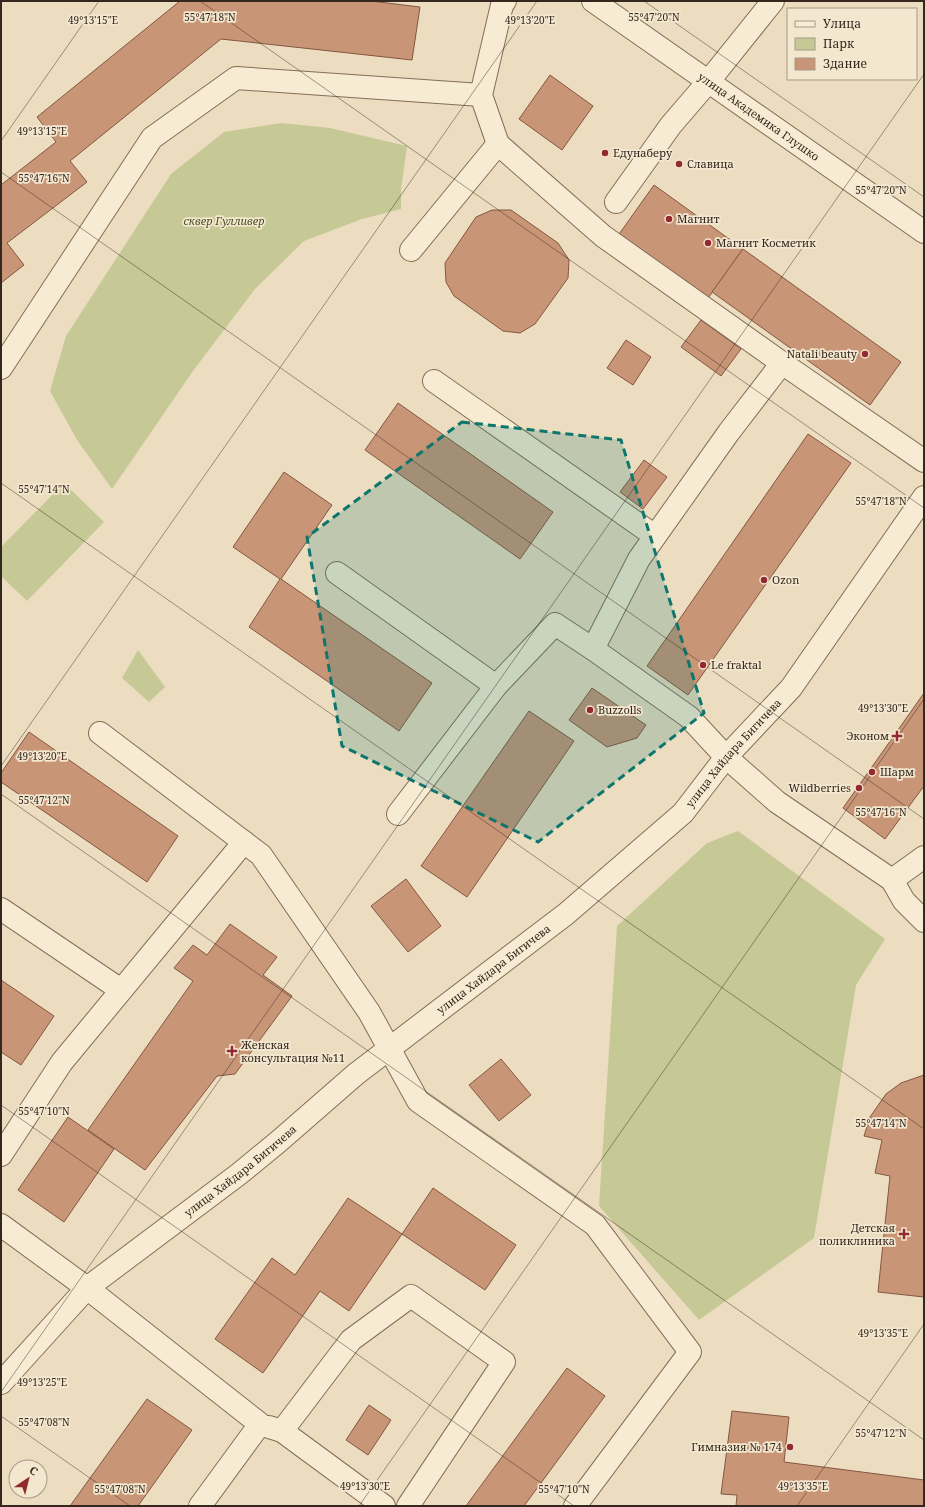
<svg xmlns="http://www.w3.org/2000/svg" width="925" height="1507" font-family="'Noto Serif',serif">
<rect width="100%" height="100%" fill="#ecddc0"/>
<g fill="#c6c995">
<polygon points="281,123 330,128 407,146 401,190 401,209 362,219 304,241 255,289 193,371 112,489 77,440 50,391 66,336 171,174 224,132"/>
<polygon points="64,483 104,522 27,601 1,576 1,547"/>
<polygon points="138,650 165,687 149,702 122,678"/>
<polygon points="738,831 885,939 856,985 814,1238 699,1320 599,1206 617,926 707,843"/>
</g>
<g fill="#c99577" stroke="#835740">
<polygon points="180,1 371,1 420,7 412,60 221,39 70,161 87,182 7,243 24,265 1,283 1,185 56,142 37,117"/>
<polygon points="550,75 593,106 562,150 519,119"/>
<polygon points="654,185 743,249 706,301 617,237"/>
<polygon points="492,210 511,210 558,243 569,260 568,278 535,324 520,333 503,331 454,296 446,282 445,263 476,217"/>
<polygon points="743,249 901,362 870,405 712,292"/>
<polygon points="701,320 741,349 721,376 681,347"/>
<polygon points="626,340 651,357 633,385 607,368"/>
<polygon points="398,403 553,512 520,559 365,450"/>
<polygon points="808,434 851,463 688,695 647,666"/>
<polygon points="644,460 667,477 643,509 620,492"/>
<polygon points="284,472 332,505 281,579 432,683 399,731 249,627 280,579 233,547"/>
<polygon points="592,688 646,725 637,738 607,747 569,720"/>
<polygon points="924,693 924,786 885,839 843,808"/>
<polygon points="529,711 574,741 467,897 421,866"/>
<polygon points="29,732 178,836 147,882 1,782 1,773"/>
<polygon points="406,879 441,926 408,952 371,906"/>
<polygon points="230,924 277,957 263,975 292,996 235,1074 217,1076 145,1170 88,1130 193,981 174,968 193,945 207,955"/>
<polygon points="1,980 54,1016 21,1065 1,1052"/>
<polygon points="501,1059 531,1095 499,1121 469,1085"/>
<polygon points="924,1075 924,1297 878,1292 890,1176 875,1173 882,1140 864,1136 870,1117 886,1094 901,1083"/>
<polygon points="68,1117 114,1149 64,1222 18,1190"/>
<polygon points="433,1188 516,1245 485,1290 402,1234"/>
<polygon points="348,1198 402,1234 349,1311 320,1291 263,1373 215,1339 272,1258 295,1275"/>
<polygon points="567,1368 605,1396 524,1506 466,1506"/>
<polygon points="147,1399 192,1430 138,1506 70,1506"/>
<polygon points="369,1405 391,1420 368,1455 346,1440"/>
<polygon points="732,1411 789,1417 784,1462 924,1480 924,1506 736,1506 737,1495 721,1494"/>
</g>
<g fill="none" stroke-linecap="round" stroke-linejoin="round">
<g stroke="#846e59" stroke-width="24">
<g id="minor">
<polyline points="505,1 502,5 481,95 498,144 603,236 782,363 924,461"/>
<path id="s1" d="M 593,1 L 924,232"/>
<polyline points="616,202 671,125 708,82 773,1"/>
<polyline points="411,250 498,144"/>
<polyline points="1,368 152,138 236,78 481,95"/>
<polyline points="434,381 655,536"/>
<polyline points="337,573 496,686"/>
<polyline points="593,649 639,559 729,432 782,363"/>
<polyline points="100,733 261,855 369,1012 418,1101 595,1225 690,1352 575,1506"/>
<polyline points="398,814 496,686 555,624 593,649 689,717 726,757 777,802 892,880 904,901 924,921"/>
<polyline points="892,880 924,857"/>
<polyline points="1,909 121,990"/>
<polyline points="1,1155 62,1062 244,842"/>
<polyline points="1,1225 87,1288 260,1424 200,1506"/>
<path id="s2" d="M 1,1383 L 87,1288 L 239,1174 L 278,1142 L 356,1074 L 566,914 L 683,813 L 726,757 L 791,688 L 924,497"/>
<polyline points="269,1427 282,1431 384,1506"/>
<polyline points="282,1431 351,1340 411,1296 504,1362 408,1506"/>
</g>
</g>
<use href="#minor" stroke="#f7ebd3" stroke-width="22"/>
</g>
<path fill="#0f766e" fill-opacity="0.2" stroke="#0f766e" stroke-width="3" stroke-dasharray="8 5" stroke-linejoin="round" d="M 462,422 L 621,440 L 704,713 L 538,842 L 342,746 L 307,537 Z"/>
<path fill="none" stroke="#34271d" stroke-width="1" stroke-opacity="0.45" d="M 200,1 L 924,508M 644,1 L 924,197M 1,141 L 99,1M 1,172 L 924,819M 1,483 L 924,1129M 1,766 L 537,1M 1,794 L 924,1440M 1,1105 L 574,1506M 1,1392 L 924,74M 1,1416 L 130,1506M 359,1506 L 924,699M 797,1506 L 924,1324"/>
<g fill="#912b31" stroke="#f4e7d0" stroke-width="1.5">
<circle cx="605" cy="153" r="4"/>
<circle cx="679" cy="164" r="4"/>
<circle cx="669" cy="219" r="4"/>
<circle cx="708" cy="243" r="4"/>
<circle cx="865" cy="354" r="4"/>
<circle cx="764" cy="580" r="4"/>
<circle cx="703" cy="665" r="4"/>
<circle cx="590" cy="710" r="4"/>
<path d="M895 730h4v4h4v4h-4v4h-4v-4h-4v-4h4z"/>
<circle cx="872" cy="772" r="4"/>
<circle cx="859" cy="788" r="4"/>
<path d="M230 1045h4v4h4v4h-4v4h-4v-4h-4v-4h4z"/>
<path d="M902 1228h4v4h4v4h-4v4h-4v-4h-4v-4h4z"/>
<circle cx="790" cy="1447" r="4"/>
</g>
<g text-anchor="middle" stroke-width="3.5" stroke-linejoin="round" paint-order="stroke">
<g font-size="11" fill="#34271d" stroke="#f4e7d0">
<text dy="4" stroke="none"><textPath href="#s1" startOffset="202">улица Академика Глушко</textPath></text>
<text dy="4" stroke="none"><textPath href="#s2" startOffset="969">улица Хайдара Бигичева</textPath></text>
<text dy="4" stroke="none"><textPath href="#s2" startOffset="645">улица Хайдара Бигичева</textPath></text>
<text dy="4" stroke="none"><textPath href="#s2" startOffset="321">улица Хайдара Бигичева</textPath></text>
</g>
<g font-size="11" fill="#34271d" stroke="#f4e7d0" text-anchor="start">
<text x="613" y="157">Едунаберу</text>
<text x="687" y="168">Славица</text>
<text x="677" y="223">Магнит</text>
<text x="716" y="247">Магнит Косметик</text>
<text x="857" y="358" text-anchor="end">Natali beauty</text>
<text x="772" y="584">Ozon</text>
<text x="711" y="669">Le fraktal</text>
<text x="598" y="714">Buzzolls</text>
<text x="889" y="740" text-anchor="end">Эконом</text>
<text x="880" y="776">Шарм</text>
<text x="851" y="792" text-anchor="end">Wildberries</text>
<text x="241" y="1049">Женская<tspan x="241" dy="13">консультация №11</tspan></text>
<text x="895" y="1232" text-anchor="end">Детская<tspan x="895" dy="13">поликлиника</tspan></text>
<text x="782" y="1451" text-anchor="end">Гимназия № 174</text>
</g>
<g font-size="11" font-style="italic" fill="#475024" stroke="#f4e7d0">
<text x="224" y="225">сквер Гулливер</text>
</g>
</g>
<g font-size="10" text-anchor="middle" fill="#34271d" stroke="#f4e7d0" stroke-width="3.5" stroke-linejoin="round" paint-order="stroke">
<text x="210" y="21">55°47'18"N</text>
<text x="654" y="21">55°47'20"N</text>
<text x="93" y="24">49°13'15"E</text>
<text x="530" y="24">49°13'20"E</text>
<text x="42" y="135">49°13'15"E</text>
<text x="44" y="182">55°47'16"N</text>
<text x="881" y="194">55°47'20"N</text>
<text x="44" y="493">55°47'14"N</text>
<text x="881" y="505">55°47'18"N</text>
<text x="883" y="712">49°13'30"E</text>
<text x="42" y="760">49°13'20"E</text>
<text x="44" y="804">55°47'12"N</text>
<text x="881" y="816">55°47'16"N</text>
<text x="44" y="1115">55°47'10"N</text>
<text x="881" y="1127">55°47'14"N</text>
<text x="883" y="1337">49°13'35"E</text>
<text x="42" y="1386">49°13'25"E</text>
<text x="44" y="1426">55°47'08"N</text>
<text x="881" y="1437">55°47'12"N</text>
<text x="365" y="1490">49°13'30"E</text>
<text x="803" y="1490">49°13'35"E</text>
<text x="120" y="1493">55°47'08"N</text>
<text x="564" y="1493">55°47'10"N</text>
</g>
<rect width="925" height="1507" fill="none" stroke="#34271d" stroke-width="4"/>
<rect x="787" y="8" width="130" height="72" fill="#f4e7d0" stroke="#a79a88"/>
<rect x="795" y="21" width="20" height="6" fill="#f7ebd3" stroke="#a79a88"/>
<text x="823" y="28" font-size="12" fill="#34271d">Улица</text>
<rect x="795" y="38" width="20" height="12" fill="#c6c995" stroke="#a79a88"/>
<text x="823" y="48" font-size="12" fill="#34271d">Парк</text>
<rect x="795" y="58" width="20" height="12" fill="#c99577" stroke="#a79a88"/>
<text x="823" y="68" font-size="12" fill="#34271d">Здание</text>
<g transform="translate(28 1479) rotate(35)"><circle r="19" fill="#f4e7d0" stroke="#a79a88"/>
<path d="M0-3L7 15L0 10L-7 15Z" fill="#912b31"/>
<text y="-6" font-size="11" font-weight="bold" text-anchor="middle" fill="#34271d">С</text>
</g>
</svg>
